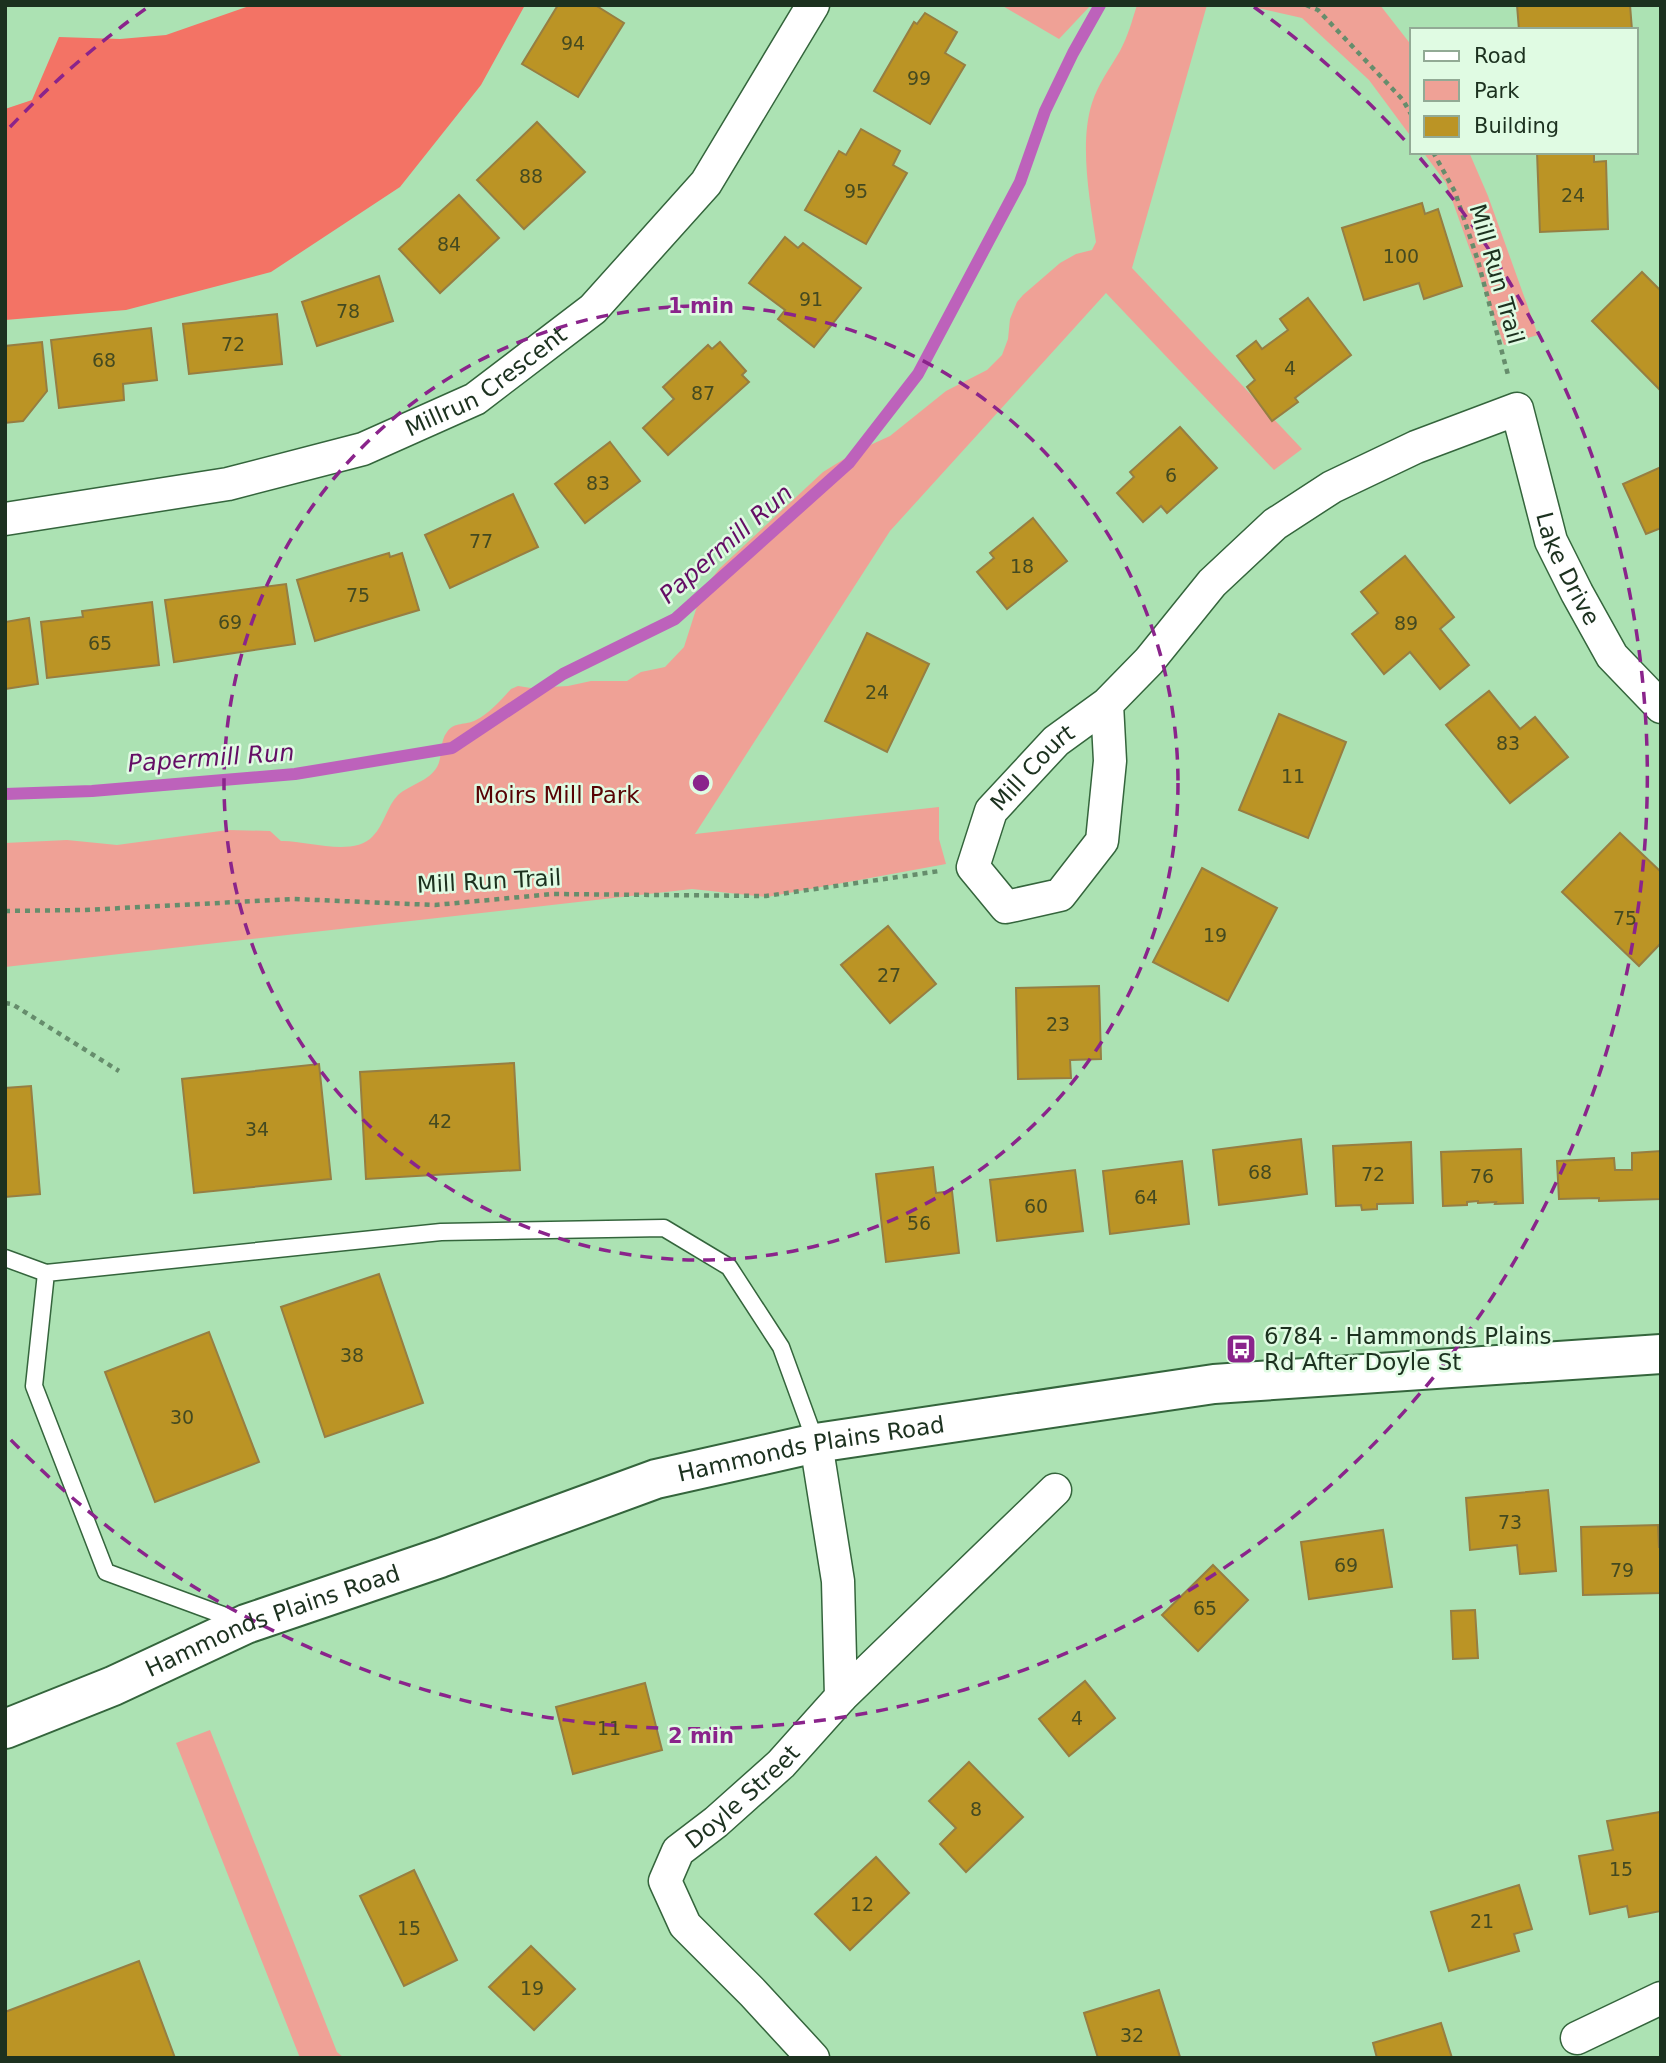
<svg xmlns="http://www.w3.org/2000/svg" width="1666" height="2063" font-family="'DejaVu Sans',sans-serif">
<rect width="100%" height="100%" fill="#ace2b3"/>
<g fill="#efa196">
<polygon points="1001,5 1091,5 1059,39"/>
<path d="M 1137,5 L 1207,5 L 1132,268 L 1302,449 L 1274,470 L 1106,293 L 890,531 L 695,834 L 939,807 L 939,839 L 946,864 L 767,897 L 692,889 L 5,967 L 5,843 L 67,840 L 117,845 L 228,830 L 270,831 L 281,841 C 306,840 353,858 373,836 C 384,825 387,806 398,795 C 409,785 429,781 437,767 C 443,757 439,742 447,732 C 455,721 465,726 476,720 C 489,714 501,700 511,689 L 518,686 L 531,688 L 568,686 L 591,681 L 627,681 L 641,672 L 665,667 L 684,647 L 699,600 L 705,587 L 720,568 L 823,472 L 857,451 L 890,436 L 946,391 L 987,370 L 1002,355 L 1008,339 L 1010,319 L 1017,302 L 1023,295 L 1060,263 L 1076,254 L 1092,250 L 1096,242 C 1090,201 1079,144 1092,103 C 1098,84 1110,68 1120,51 C 1128,36 1132,21 1137,5 Z"/>
<polygon points="1245,5 1380,5 1412,46 1412,138 1369,80 1302,18"/>
<polygon points="1423,152 1469,152 1488,196 1538,335 1504,345 1446,183"/>
<polygon points="210,1730 337,2052 344,2058 300,2058 176,1743"/>
</g>
<polygon fill="#f37365" points="252,5 525,5 481,85 400,187 271,272 126,310 5,320 5,109 32,100 59,37 120,39 166,35"/>
<g fill="none" stroke-linecap="round" stroke-linejoin="round">
<polyline stroke="#bd62bb" stroke-width="12" points="5,794 92,791 295,774 452,748 563,674 675,619 849,463 918,374 1020,182 1045,111 1073,53 1100,5"/>
</g>
<g fill="#bb9425" stroke="#967e42" stroke-width="2">
<polygon points="558,5 595,5 624,23 578,97 522,64"/>
<polygon points="1517,5 1630,5 1632,30 1519,30"/>
<polygon points="925,13 957,32 945,53 965,65 930,124 874,91 914,22 917,24"/>
<polygon points="537,122 585,172 524,229 477,180"/>
<polygon points="861,129 900,151 893,165 907,173 866,244 805,210 839,151 846,155"/>
<polygon points="1537,152 1594,152 1594,162 1606,161 1608,229 1540,232"/>
<polygon points="459,195 499,238 440,293 399,249"/>
<polygon points="1422,203 1425,214 1438,209 1462,286 1424,299 1419,283 1364,300 1342,228"/>
<polygon points="785,237 798,248 803,243 861,288 814,347 778,319 785,310 749,283"/>
<polygon points="1642,272 1661,291 1661,391 1592,321"/>
<polygon points="379,276 393,321 317,346 302,302"/>
<polygon points="1308,298 1351,355 1295,398 1298,402 1272,421 1247,387 1255,380 1237,356 1256,341 1262,349 1288,330 1280,319"/>
<polygon points="277,314 282,364 189,374 183,324"/>
<polygon points="151,328 157,380 123,384 124,400 59,408 51,340"/>
<polygon points="42,342 47,391 23,421 5,423 5,346"/>
<polygon points="720,342 746,371 742,375 749,382 668,455 643,428 674,399 663,387 708,345 712,349"/>
<polygon points="1180,427 1217,468 1167,513 1161,506 1143,522 1117,493 1134,477 1130,472"/>
<polygon points="610,442 640,481 585,523 555,484"/>
<polygon points="1661,467 1661,528 1646,534 1623,484"/>
<polygon points="513,494 538,547 450,588 425,535"/>
<polygon points="1033,518 1067,561 1007,609 977,572 994,558 990,553"/>
<polygon points="389,553 390,557 402,553 419,610 315,641 297,580"/>
<polygon points="1405,556 1454,617 1440,629 1469,665 1440,689 1410,652 1384,674 1352,634 1378,613 1361,592"/>
<polygon points="286,584 295,644 174,662 165,600"/>
<polygon points="152,602 159,665 47,678 41,622 83,617 82,611"/>
<polygon points="29,618 38,684 5,689 5,622"/>
<polygon points="867,633 929,664 887,752 825,721"/>
<polygon points="1489,691 1520,729 1535,717 1568,757 1510,803 1446,725"/>
<polygon points="1279,714 1346,742 1308,838 1239,810"/>
<polygon points="1620,833 1661,872 1661,943 1639,966 1562,892"/>
<polygon points="1202,868 1277,908 1228,1001 1153,962"/>
<polygon points="888,926 936,984 890,1023 841,965"/>
<polygon points="1099,986 1101,1059 1070,1060 1071,1078 1018,1079 1016,988"/>
<polygon points="514,1063 520,1170 366,1179 360,1072"/>
<polygon points="319,1064 331,1179 194,1193 182,1079"/>
<polygon points="31,1086 40,1194 5,1197 5,1088"/>
<polygon points="1301,1139 1307,1194 1219,1205 1213,1150"/>
<polygon points="1411,1142 1413,1203 1377,1204 1377,1209 1362,1210 1361,1205 1336,1206 1333,1146"/>
<polygon points="1521,1149 1523,1203 1495,1204 1496,1202 1478,1203 1478,1201 1467,1202 1467,1205 1443,1206 1441,1152"/>
<polygon points="1661,1151 1661,1199 1599,1201 1599,1198 1559,1199 1557,1161 1614,1158 1615,1170 1632,1170 1632,1153"/>
<polygon points="1182,1161 1189,1224 1110,1234 1103,1171"/>
<polygon points="933,1167 936,1193 952,1191 959,1253 886,1262 876,1174"/>
<polygon points="1075,1170 1083,1231 997,1241 990,1180"/>
<polygon points="379,1274 423,1403 325,1437 281,1307"/>
<polygon points="209,1332 259,1462 155,1502 105,1372"/>
<polygon points="1548,1490 1556,1571 1520,1574 1517,1545 1470,1550 1466,1498"/>
<polygon points="1658,1525 1659,1547 1661,1547 1661,1593 1583,1595 1581,1527"/>
<polygon points="1383,1530 1392,1587 1309,1599 1301,1542"/>
<polygon points="1213,1565 1248,1600 1198,1651 1162,1615"/>
<polygon points="1475,1610 1478,1658 1453,1659 1451,1611"/>
<polygon points="1085,1681 1115,1718 1069,1756 1039,1719"/>
<polygon points="645,1683 662,1750 573,1774 556,1707"/>
<polygon points="969,1762 1023,1817 966,1872 940,1844 956,1828 929,1801"/>
<polygon points="1660,1812 1661,1911 1629,1917 1627,1906 1590,1914 1579,1856 1613,1850 1607,1821"/>
<polygon points="876,1857 909,1893 850,1950 815,1914"/>
<polygon points="414,1870 457,1960 404,1986 360,1896"/>
<polygon points="1519,1885 1532,1929 1514,1934 1519,1951 1449,1971 1431,1912"/>
<polygon points="531,1946 575,1989 534,2030 489,1987"/>
<polygon points="139,1961 175,2058 5,2058 5,2012"/>
<polygon points="1159,1990 1180,2057 1098,2058 1084,2013"/>
<polygon points="1441,2023 1452,2058 1377,2058 1373,2043"/>
</g>
<g fill="none" stroke-linecap="round" stroke-linejoin="round">
<g stroke="#34653c" stroke-width="19">
<g id="service">
<polyline points="5,1258 46,1273"/>
<polyline points="239,1621 106,1572 34,1386 46,1273 441,1232 664,1228 729,1267 781,1347 816,1443"/>
</g>
</g>
<g stroke="#34653c" stroke-width="35">
<g id="minor">
<path id="s1" d="M 5,519 L 228,484 L 363,449 L 475,399 L 593,309 L 706,183 L 813,5"/>
<path id="s2" d="M 1107,704 L 1110,761 L 1102,841 L 1060,895 L 1006,907 L 973,867 L 991,811 L 1056,741 L 1107,704 L 1149,661 L 1212,583 L 1275,524 L 1332,487 L 1416,447 L 1517,409 L 1551,541 L 1577,593 L 1612,656 L 1661,707"/>
<polyline points="841,1697 1055,1490"/>
<polyline points="1577,2038 1661,1998"/>
<path id="s3" d="M 813,2058 L 753,1993 L 685,1925 L 665,1881 L 678,1851 L 716,1822 L 781,1764 L 841,1697 L 838,1581 L 816,1443"/>
</g>
</g>
<g stroke="#34653c" stroke-width="42">
<g id="secondary">
<path id="s4" d="M 5,1729 L 113,1686 L 246,1624 L 440,1558 L 656,1479 L 816,1443 L 1214,1384 L 1661,1354"/>
</g>
</g>
<g stroke="#668d6c" stroke-width="4.5" stroke-dasharray="5 5" stroke-linecap="butt">
<polyline points="1306,5 1318,10 1403,100 1412,116"/>
<polyline points="1433,152 1455,192 1478,261 1508,375"/>
<polyline points="5,911 84,910 294,899 435,905 553,894 766,896 940,871"/>
<polyline points="5,1003 12,1004 119,1071"/>
</g>
<use href="#service" stroke="#fff" stroke-width="16"/>
<use href="#minor" stroke="#fff" stroke-width="32"/>
<use href="#secondary" stroke="#fff" stroke-width="38"/>
</g>
<g fill="none" stroke="#8a248b" stroke-width="3.5" stroke-dasharray="12 9">
<circle cx="701" cy="783" r="477"/>
<path d="M10 127A953 953 0 0 1 148 7M1254 7A953 953 0 0 1 1409 145M1420 158A953 953 0 0 1 10 1439"/>
</g>
<defs>
<g id="bus-square" transform="scale(1.575)"><rect x="-9" y="-9" width="18" height="18" rx="4" fill="#8a248b" stroke="#e0fbe3"/><path d="M-5-6H5V4H4V6H2V4H-2V6H-4V4H-5ZM-3.5-4V0h7V-4ZM-3.5 1.2v1.5H-2V1.2ZM2 1.2v1.5H3.5V1.2Z" fill="#fff"/></g>
</defs>
<g fill-rule="evenodd">
<use href="#bus-square" x="1241" y="1349"/>
</g>
<g text-anchor="middle" stroke-width="5" stroke-linejoin="round" paint-order="stroke">
<g font-size="19" fill="#444a20">
<text x="573" y="50">94</text>
<text x="919" y="85">99</text>
<text x="531" y="183">88</text>
<text x="856" y="198">95</text>
<text x="1573" y="202">24</text>
<text x="449" y="251">84</text>
<text x="1401" y="263">100</text>
<text x="811" y="306">91</text>
<text x="348" y="318">78</text>
<text x="233" y="351">72</text>
<text x="104" y="367">68</text>
<text x="1290" y="375">4</text>
<text x="703" y="400">87</text>
<text x="1171" y="482">6</text>
<text x="598" y="490">83</text>
<text x="481" y="548">77</text>
<text x="1022" y="573">18</text>
<text x="358" y="602">75</text>
<text x="230" y="629">69</text>
<text x="1406" y="630">89</text>
<text x="100" y="650">65</text>
<text x="877" y="699">24</text>
<text x="1508" y="750">83</text>
<text x="1293" y="783">11</text>
<text x="1625" y="925">75</text>
<text x="1215" y="942">19</text>
<text x="889" y="982">27</text>
<text x="1058" y="1031">23</text>
<text x="440" y="1128">42</text>
<text x="257" y="1136">34</text>
<text x="1260" y="1179">68</text>
<text x="1373" y="1181">72</text>
<text x="1482" y="1183">76</text>
<text x="1146" y="1204">64</text>
<text x="1036" y="1213">60</text>
<text x="919" y="1230">56</text>
<text x="352" y="1362">38</text>
<text x="182" y="1424">30</text>
<text x="1510" y="1529">73</text>
<text x="1346" y="1572">69</text>
<text x="1622" y="1577">79</text>
<text x="1205" y="1615">65</text>
<text x="1077" y="1725">4</text>
<text x="609" y="1735">11</text>
<text x="976" y="1816">8</text>
<text x="1621" y="1876">15</text>
<text x="862" y="1911">12</text>
<text x="1482" y="1928">21</text>
<text x="409" y="1935">15</text>
<text x="532" y="1995">19</text>
<text x="1132" y="2042">32</text>
</g>
<g font-size="23" fill="#1c311f" stroke="#e0fbe3">
<text transform="translate(1497 274) rotate(74)" y="8">Mill Run Trail</text>
<text dy="8" stroke="none"><textPath href="#s1" startOffset="506">Millrun Crescent</textPath></text>
<text dy="8" stroke="none"><textPath href="#s2" startOffset="1214">Lake Drive</textPath></text>
<text dy="8" stroke="none"><textPath href="#s2" startOffset="432">Mill Court</textPath></text>
<text transform="translate(489 881) rotate(-3)" y="8">Mill Run Trail</text>
<text dy="8" stroke="none"><textPath href="#s4" startOffset="856">Hammonds Plains Road</textPath></text>
<text dy="8" stroke="none"><textPath href="#s4" startOffset="289">Hammonds Plains Road</textPath></text>
<text dy="8" stroke="none"><textPath href="#s3" startOffset="350">Doyle Street</textPath></text>
</g>
<g font-size="23" fill="#570304" stroke="#e0fbe3">
<text x="557" y="803">Moirs Mill Park</text>
</g>
<g font-size="23" fill="#1c311f" stroke="#e0fbe3" text-anchor="start">
<text x="1264" y="1344">6784 - Hammonds Plains<tspan x="1264" dy="26">Rd After Doyle St</tspan></text>
</g>
<g font-size="24" font-style="italic" fill="#640e65" stroke="#e0fbe3">
<text transform="translate(726 544) rotate(-41)" y="8">Papermill Run</text>
<text transform="translate(211 758) rotate(-4)" y="8">Papermill Run</text>
</g>
</g>
<circle cx="701" cy="783" r="10" fill="#8a248b" stroke="#e0fbe3" stroke-width="3.5"/>
<g font-size="21" text-anchor="middle" font-weight="bold" fill="#8a248b" stroke="#e0fbe3" stroke-width="5" stroke-linejoin="round" paint-order="stroke">
<text x="701" y="313">1 min</text>
<text x="701" y="1743">2 min</text>
</g>
<rect width="1666" height="2063" fill="none" stroke="#1c311f" stroke-width="14"/>
<rect x="1410" y="28" width="228" height="126" fill="#e0fbe3" stroke="#92aa95" stroke-width="2"/>
<rect x="1424" y="51" width="35" height="10" fill="#ffffff" stroke="#92aa95" stroke-width="2"/>
<text x="1474" y="63" font-size="21" fill="#1c311f">Road</text>
<rect x="1424" y="80" width="35" height="21" fill="#efa196" stroke="#92aa95" stroke-width="2"/>
<text x="1474" y="98" font-size="21" fill="#1c311f">Park</text>
<rect x="1424" y="116" width="35" height="21" fill="#bb9425" stroke="#92aa95" stroke-width="2"/>
<text x="1474" y="133" font-size="21" fill="#1c311f">Building</text>
</svg>
